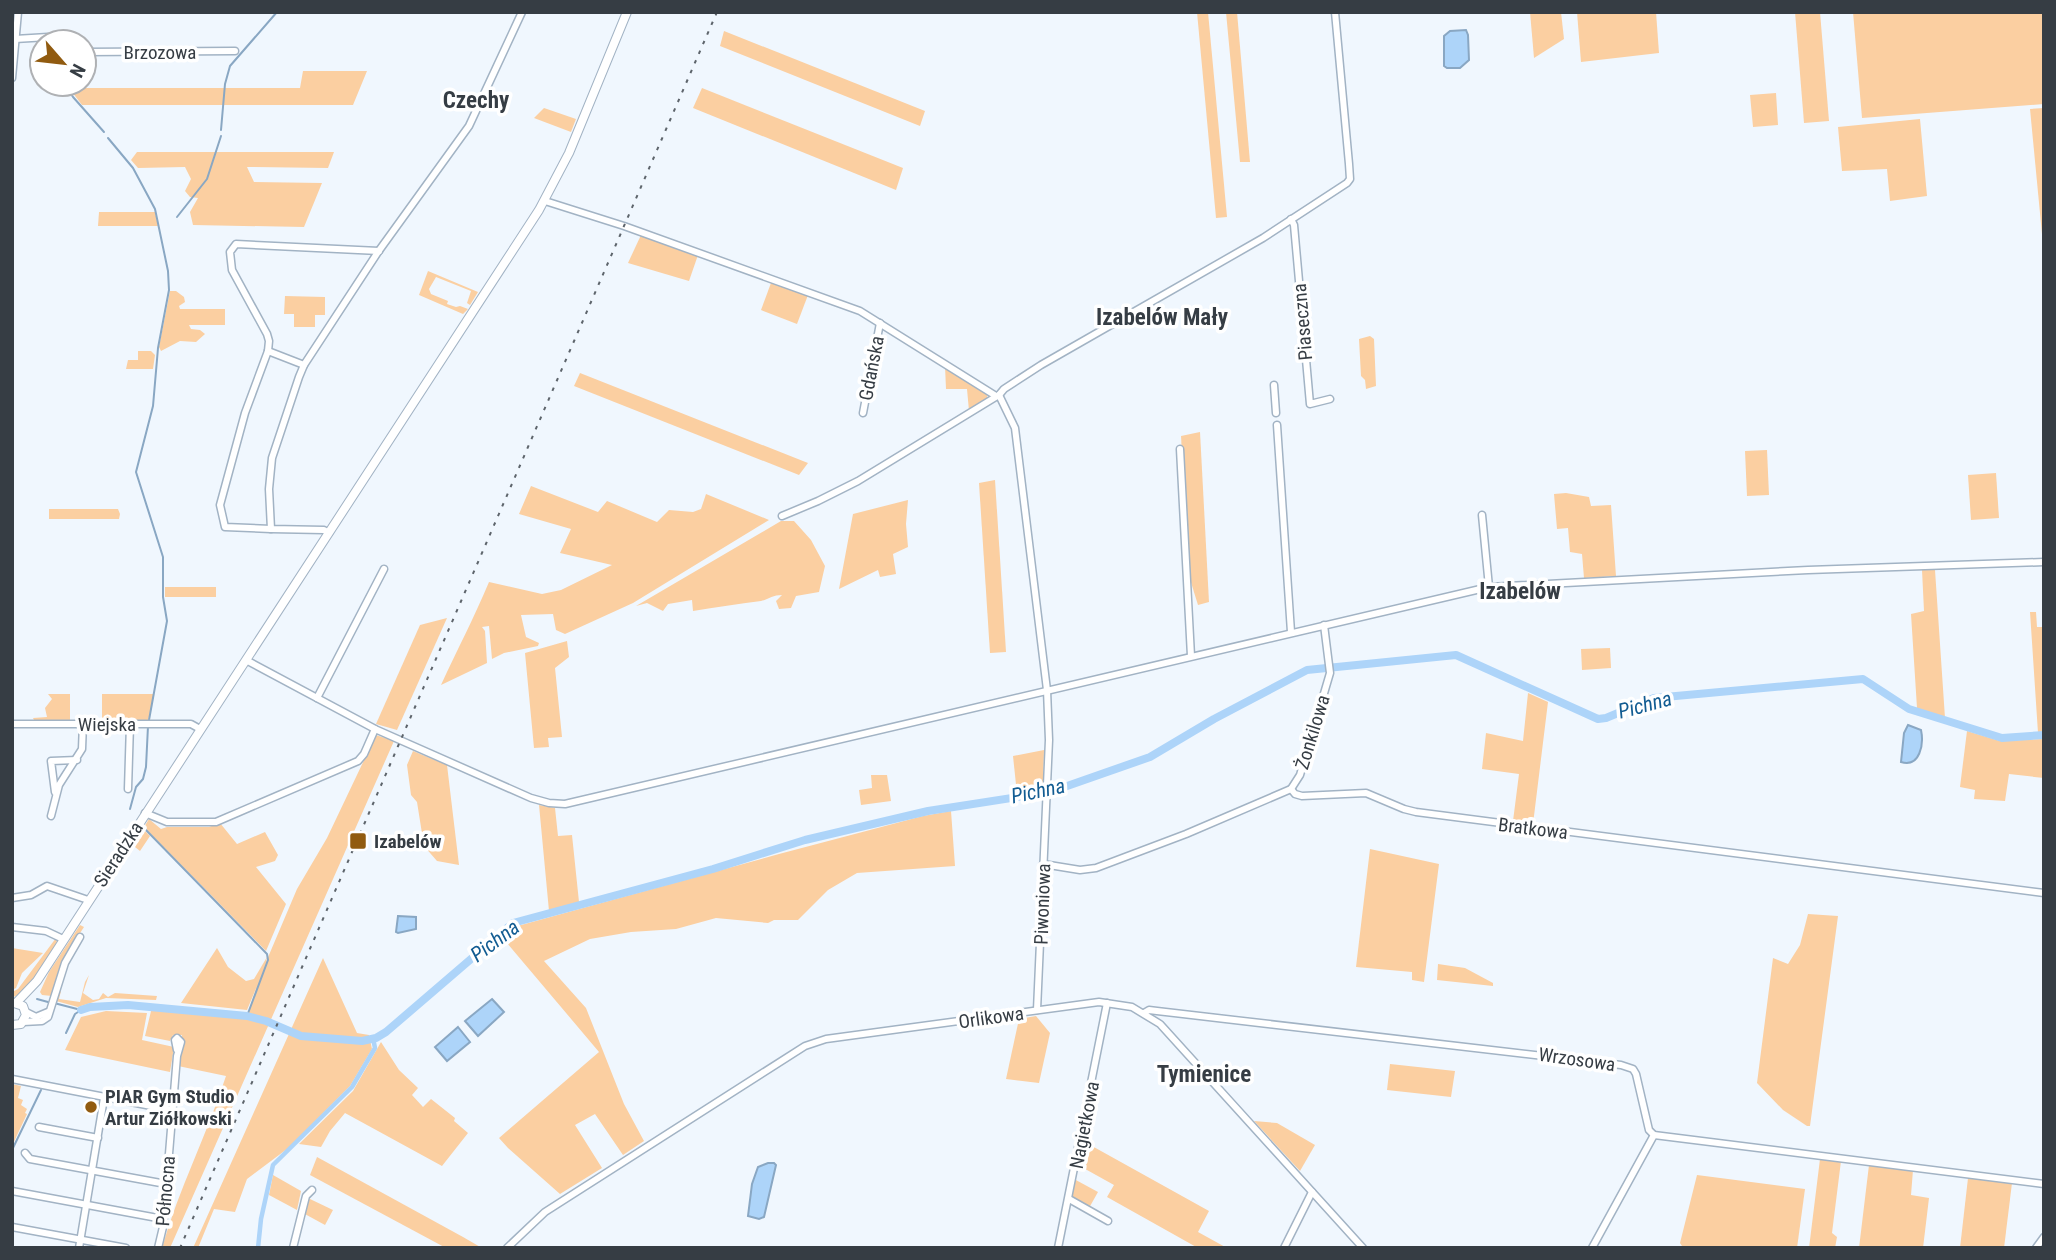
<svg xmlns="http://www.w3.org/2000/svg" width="2056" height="1260" font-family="'Roboto Condensed',sans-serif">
<rect width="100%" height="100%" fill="#f0f7fe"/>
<g fill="#fbcfa1">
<polygon points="1197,12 1208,12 1227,217 1216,218"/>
<polygon points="1226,12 1237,12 1250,162 1240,162"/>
<polygon points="1530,12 1561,12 1564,39 1534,58"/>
<polygon points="1577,12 1656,12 1659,53 1581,62"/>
<polygon points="1795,12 1820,12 1829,121 1804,123"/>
<polygon points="1853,12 2044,12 2044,104 1862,118"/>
<polygon points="724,31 925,111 920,126 720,46"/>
<polygon points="303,71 367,71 353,105 82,105 69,88 300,88"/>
<polygon points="702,88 903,168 896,190 693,108"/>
<polygon points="1776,93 1778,125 1753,127 1750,95"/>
<polygon points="544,108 576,119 571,132 534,118"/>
<polygon points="2044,108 2044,255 2030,109"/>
<polygon points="1920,119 1927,196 1890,201 1887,169 1842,171 1838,127"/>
<polygon points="137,152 334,152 328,168 247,167 254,182 322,183 304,227 193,225 190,212 198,198 190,197 185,191 191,179 185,167 138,168 131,160"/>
<polygon points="99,212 155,212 158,226 98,226"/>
<polygon points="641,235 698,255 689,281 628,263"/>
<polygon points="428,271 478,292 470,305 467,303 471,291 436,277 429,289 431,294 448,301 447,304 456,307 460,306 468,309 463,314 419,295"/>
<polygon points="771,283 808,295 797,324 761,310"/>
<polygon points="170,291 176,291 184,297 185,302 179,306 180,309 225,309 225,325 189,325 191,329 200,330 205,334 196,342 180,341 161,351 159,347"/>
<polygon points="285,296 325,297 325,315 315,315 315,327 294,327 294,314 284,314"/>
<polygon points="1370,336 1374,339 1376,386 1366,389 1365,380 1361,376 1359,339"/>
<polygon points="138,351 151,351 155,355 153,369 126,369 128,360 138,360"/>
<polygon points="945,366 986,392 988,399 969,411 967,389 946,389"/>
<polygon points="580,373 808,463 799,475 574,386"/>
<polygon points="1200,432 1209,602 1198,605 1189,576 1181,436"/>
<polygon points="1767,450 1769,495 1747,496 1745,451"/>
<polygon points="1996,473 1999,518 1971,520 1968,475"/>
<polygon points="995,480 1006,652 990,653 979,483"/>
<path d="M 531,486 L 598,512 L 607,501 L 657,522 L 669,510 L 693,512 L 701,509 L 706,494 L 769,520 L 633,603 L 565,634 L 556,630 L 553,614 L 521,615 L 526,637 L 539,643 L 538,646 L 504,653 L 492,659 L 489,626 L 482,627 L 485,631 L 487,663 L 441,685 C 457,650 474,618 489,582 L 542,594 L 561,590 L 612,565 L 560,553 L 571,529 L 519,514 Z"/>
<polygon points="1566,493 1589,497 1591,506 1611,505 1616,576 1584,578 1582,554 1570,552 1568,528 1557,529 1554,494"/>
<polygon points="908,500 906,524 908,547 893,554 896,574 880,577 878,570 839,589 853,514"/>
<polygon points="49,509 118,509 120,514 119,519 49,519"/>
<path d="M 781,521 L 794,521 L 811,540 L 825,566 L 819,592 L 796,596 L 791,608 L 779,609 L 776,601 L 782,595 C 773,595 769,599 761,601 C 738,604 716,607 693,611 L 692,600 L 668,604 L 663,611 L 647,603 L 636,606 Z"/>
<polygon points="1922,570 1935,570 1945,718 1917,708 1911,614 1924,611"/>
<rect x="165" y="587" width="51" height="10"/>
<polygon points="2030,612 2036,612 2037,627 2044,627 2044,732 2038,733"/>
<polygon points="447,618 397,730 376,724 420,625"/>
<polygon points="567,641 569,657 555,668 562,737 548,738 549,747 534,748 525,653"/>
<polygon points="1610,648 1611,668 1582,670 1581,649"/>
<polygon points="1528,693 1548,702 1533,824 1513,821 1519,774 1482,769 1486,733 1523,741"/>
<polygon points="48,694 70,694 70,720 34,720 33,718 47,717 45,708 52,699"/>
<polygon points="102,694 154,694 148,721 102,721"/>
<polygon points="1967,731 2000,741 2044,739 2044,778 2009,774 2005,801 1974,799 1975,790 1960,787"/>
<path d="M 376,735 L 394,741 L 170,1248 L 162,1248 C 179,1188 207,1135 226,1076 L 178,1066 L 182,1035 L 173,1035 L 170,1041 L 145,1036 L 152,1007 L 247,1016 L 257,986 L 247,1010 L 181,1003 L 217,948 L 228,967 L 246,981 L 254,979 L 267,957 L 266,962 L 297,889 L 327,838 Z"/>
<polygon points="1044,750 1043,789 1017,794 1013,756"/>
<polygon points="413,751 447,765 459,865 437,861 424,846 417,802 411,795 407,765"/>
<polygon points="871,775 887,775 891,801 861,805 859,790 872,788"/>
<polygon points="539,805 555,808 558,836 572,835 579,902 549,911"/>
<polygon points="951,811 955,866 857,873 828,890 798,920 774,920 768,923 716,918 676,929 631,932 590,939 544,961 586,1008 624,1104 644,1141 623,1155 595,1114 575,1125 602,1168 560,1194 508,1148 499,1138 599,1052 507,943 502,937 514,927 779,854 923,816"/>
<polygon points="149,819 161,829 167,827 209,827 220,823 237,844 265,832 278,855 275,861 256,867 286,904 266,951 145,828 144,830 150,836 140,851 135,847 141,832"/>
<polygon points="1370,849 1439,864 1424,982 1412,980 1412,972 1356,967"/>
<polygon points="1808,914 1838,916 1810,1126 1807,1126 1783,1110 1757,1083 1773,958 1788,964 1800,945"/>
<polygon points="80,925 84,927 63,959 52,996 42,995 40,992 49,972"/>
<polygon points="56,938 57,942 36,977 23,993 13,997 12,992 18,989"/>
<polygon points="12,948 43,953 22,973 16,988 12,990"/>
<polygon points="323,958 357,1033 369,1035 372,1049 350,1086 287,1149 247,1179 235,1212 214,1209 198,1248 193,1248"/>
<polygon points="1438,964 1465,968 1493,983 1493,986 1437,980"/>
<polygon points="89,975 83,993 93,1000 99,999 103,993 108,997 115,993 157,996 156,1000 106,998 78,1007 56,1001 58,992 61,991 59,999 80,1002 85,982"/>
<polygon points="106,1011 147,1013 142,1040 174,1047 170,1072 65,1050 81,1017"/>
<polygon points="1036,1016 1050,1033 1039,1083 1006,1079 1019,1019"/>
<polygon points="381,1042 399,1070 418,1088 412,1095 423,1107 431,1099 455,1118 454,1121 468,1133 442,1166 345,1113 330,1131 321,1147 299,1144 353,1091"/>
<polygon points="1390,1064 1455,1071 1451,1097 1387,1090"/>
<polygon points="12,1084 21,1086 18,1098 23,1100 21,1105 27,1109 25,1113 27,1114 12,1146"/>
<polygon points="1254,1121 1277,1123 1315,1145 1300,1171"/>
<polygon points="1083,1141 1209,1211 1198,1232 1227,1248 1198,1248 1107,1197 1114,1185 1078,1165"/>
<polygon points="317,1157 463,1237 482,1248 446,1248 310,1175"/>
<polygon points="1820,1159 1841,1161 1832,1233 1837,1237 1835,1248 1809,1248"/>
<polygon points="1869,1165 1913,1170 1911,1195 1929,1198 1923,1248 1859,1248"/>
<polygon points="273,1175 301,1191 297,1210 269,1195"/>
<polygon points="1697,1175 1805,1189 1797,1248 1682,1246 1680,1243"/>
<polygon points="1968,1178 2012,1183 2004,1248 1960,1248"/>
<polygon points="1074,1179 1098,1192 1089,1208 1070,1197"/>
<polygon points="310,1199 333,1210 325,1225 303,1213 307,1200"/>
</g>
<g fill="#add4f9" stroke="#89a7c3" stroke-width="2">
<polygon points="1466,30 1468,35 1469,60 1460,68 1447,68 1444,66 1444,36 1450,31"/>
<path d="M 1908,725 L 1921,730 C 1924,744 1920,768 1901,762 L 1904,733 Z"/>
<polygon points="398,916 416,917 416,929 398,933 396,932"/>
<polygon points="492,999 504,1012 478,1036 465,1021"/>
<polygon points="458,1027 470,1042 447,1061 435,1047"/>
<polygon points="768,1163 774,1163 776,1165 764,1217 759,1219 748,1216 752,1184 758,1167"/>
</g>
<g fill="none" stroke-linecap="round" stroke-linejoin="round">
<g stroke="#89a7c3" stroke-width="2">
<polyline points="64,84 73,97 104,132"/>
<polyline points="221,130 225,84 230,66 277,12"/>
<polyline points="108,138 133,168 155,209 168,271 169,290 158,348 153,406 136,472 163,557 163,597 167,621 149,720"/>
<polyline points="177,217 207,179 221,136"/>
<polyline points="130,809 136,787 143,779 146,767 148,726"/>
<polyline points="145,829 267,954 268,960 247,1016"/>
<polyline points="37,999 48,1002"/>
<polyline points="54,1003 81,1010 75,1014 66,1033"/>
<polyline points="12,1150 41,1090"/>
</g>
<polyline stroke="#add4f9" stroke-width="4.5" points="258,1248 261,1219 273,1165 352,1087 375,1048 373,1038"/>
<polyline stroke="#add4f9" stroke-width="8" points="81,1010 90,1007 128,1005 247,1016 266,1021 301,1036 362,1041 376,1038 386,1032 513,923 713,869 805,840 928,811 1050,792 1150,757 1214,719 1307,670 1456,655 1598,719 1606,718 1654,698 1863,679 1909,709 2002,738 2044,735"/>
<g stroke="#a2b3c4" stroke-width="9">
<g id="minor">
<polyline points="15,39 48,37 53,38 56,42"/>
<polyline points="84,52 235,51"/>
<polyline points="12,78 18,12"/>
<polyline points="545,201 624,226 860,311 996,396"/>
<polyline points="1291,219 1294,225 1310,404 1330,399"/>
<polyline points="268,351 304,365"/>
<polyline points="1274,385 1276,413"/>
<polyline points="999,395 1015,428 1047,690 1049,740 1037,1010"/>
<polyline points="863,413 880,323"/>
<polyline points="1277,425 1291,632"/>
<polyline points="1180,449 1191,656"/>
<polyline points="1482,515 1489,587"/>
<polyline points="782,516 818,501 858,481 999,395 1004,389 1041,365 1263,238 1347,183 1350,179 1349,164 1335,12"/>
<polyline points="271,529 225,527 220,505 245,413 268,351 269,341 267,334 232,270 230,252 236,244 379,251"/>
<polyline points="329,533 324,530 271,529 269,489 272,458 299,377 304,365 378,252 469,126 522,12"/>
<polyline points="246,660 375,729 531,798 549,803 565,804 1489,587 1808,570 2044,562"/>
<polyline points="317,698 384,569"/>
<polyline points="12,724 191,724 200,729"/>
<polyline points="128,789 130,724"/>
<polyline points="1291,789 1300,775 1330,673 1324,625"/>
<polyline points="55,792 51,761 77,760"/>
<polyline points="145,813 167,822 216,822 358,761 364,754 375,729"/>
<polyline points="51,816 59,785 82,749 83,723"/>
<polyline points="1043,864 1080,870 1096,868 1186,834 1291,789 1295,794 1302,796 1366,793 1404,809 1416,812 2044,893"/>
<polyline points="12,898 31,895 47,886 88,900"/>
<polyline points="12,927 46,931 63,939"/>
<polyline points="26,1012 36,1017 48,1012"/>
<polyline points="1144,1013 1149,1010 1157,1011 1621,1065 1633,1069 1636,1074 1649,1130 1654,1135 2044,1184"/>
<polyline points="23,1022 42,1021 48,1017 65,963 80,937"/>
<polyline points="12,1079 172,1110"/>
<polyline points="39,1127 98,1138"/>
<polyline points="25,1153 30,1159 166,1184"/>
<polyline points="12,1191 163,1219"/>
<polyline points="1069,1199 1108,1221"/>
<polyline points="12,1227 126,1248"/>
<polyline points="79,1248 104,1098"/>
<polyline points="158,1248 163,1227 177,1056 181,1042 177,1038 175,1040 177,1050"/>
<polyline points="293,1248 306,1196 312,1190"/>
<polyline points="507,1248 545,1212 805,1046 826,1039 1099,1002 1132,1007 1160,1024 1363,1248"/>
<polyline points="1058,1248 1107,1003"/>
<polyline points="1284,1248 1312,1192"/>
<polyline points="1592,1248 1654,1135"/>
<polyline points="2036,1248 2044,1237"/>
</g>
</g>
<g stroke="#a2b3c4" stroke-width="10">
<g id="major">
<polyline points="16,1003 37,981 539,210 569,153 627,12"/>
<polyline points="12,1025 21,1024 26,1015 23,1006 14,1003"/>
</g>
</g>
<use href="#minor" stroke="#fff" stroke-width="6"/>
<use href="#major" stroke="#fff" stroke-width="8"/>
<polyline stroke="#5d646b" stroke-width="2" stroke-dasharray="3.5 7" stroke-linecap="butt" points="180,1248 717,12"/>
</g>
<g fill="#915b10" stroke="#fff" stroke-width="2.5">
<rect x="349" y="832" width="18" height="18" rx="3.5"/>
<circle cx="91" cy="1107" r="7"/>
</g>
<g text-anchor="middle" stroke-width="7" stroke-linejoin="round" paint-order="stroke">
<g font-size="19" fill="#363d44" stroke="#fff">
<text x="160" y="59">Brzozowa</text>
<text transform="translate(1302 322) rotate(-95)" y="7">Piaseczna</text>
<text transform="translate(871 368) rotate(-79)" y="7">Gdańska</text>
<text x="107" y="731">Wiejska</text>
<text transform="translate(1312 732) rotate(-73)" y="7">Żonkilowa</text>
<text transform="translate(1533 828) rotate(7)" y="7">Bratkowa</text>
<text transform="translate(118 854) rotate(-57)" y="7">Sieradzka</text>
<text transform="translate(1042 904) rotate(-88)" y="7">Piwoniowa</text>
<text transform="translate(991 1017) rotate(-8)" y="7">Orlikowa</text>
<text transform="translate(1577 1059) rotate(8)" y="7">Wrzosowa</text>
<text transform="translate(1084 1125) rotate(-79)" y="7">Nagietkowa</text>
<text transform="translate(165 1191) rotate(-85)" y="7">Północna</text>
</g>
<g font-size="19" font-weight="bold" fill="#363d44" stroke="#fff" text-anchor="start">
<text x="374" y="848">Izabelów</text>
<text x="105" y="1103">PIAR Gym Studio<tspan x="105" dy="22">Artur Ziółkowski</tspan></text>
</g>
<g font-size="21" font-style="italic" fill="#125c92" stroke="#fff">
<text transform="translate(1645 705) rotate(-15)" y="7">Pichna</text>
<text transform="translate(1038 791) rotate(-12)" y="7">Pichna</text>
<text transform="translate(495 941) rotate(-37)" y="7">Pichna</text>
</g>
<g font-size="23" font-weight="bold" fill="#363d44" stroke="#fff">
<text x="476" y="108">Czechy</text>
<text x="1162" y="325">Izabelów Mały</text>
<text x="1520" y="599">Izabelów</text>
<text x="1204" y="1082">Tymienice</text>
</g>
</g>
<rect width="2056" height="1260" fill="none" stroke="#363d44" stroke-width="28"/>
<g transform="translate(63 63) rotate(118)"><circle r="33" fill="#ffffff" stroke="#afb1b4" stroke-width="2"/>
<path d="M0-5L12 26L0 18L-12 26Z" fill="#915b10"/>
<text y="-10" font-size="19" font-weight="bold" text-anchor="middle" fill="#363d44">N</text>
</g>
</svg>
